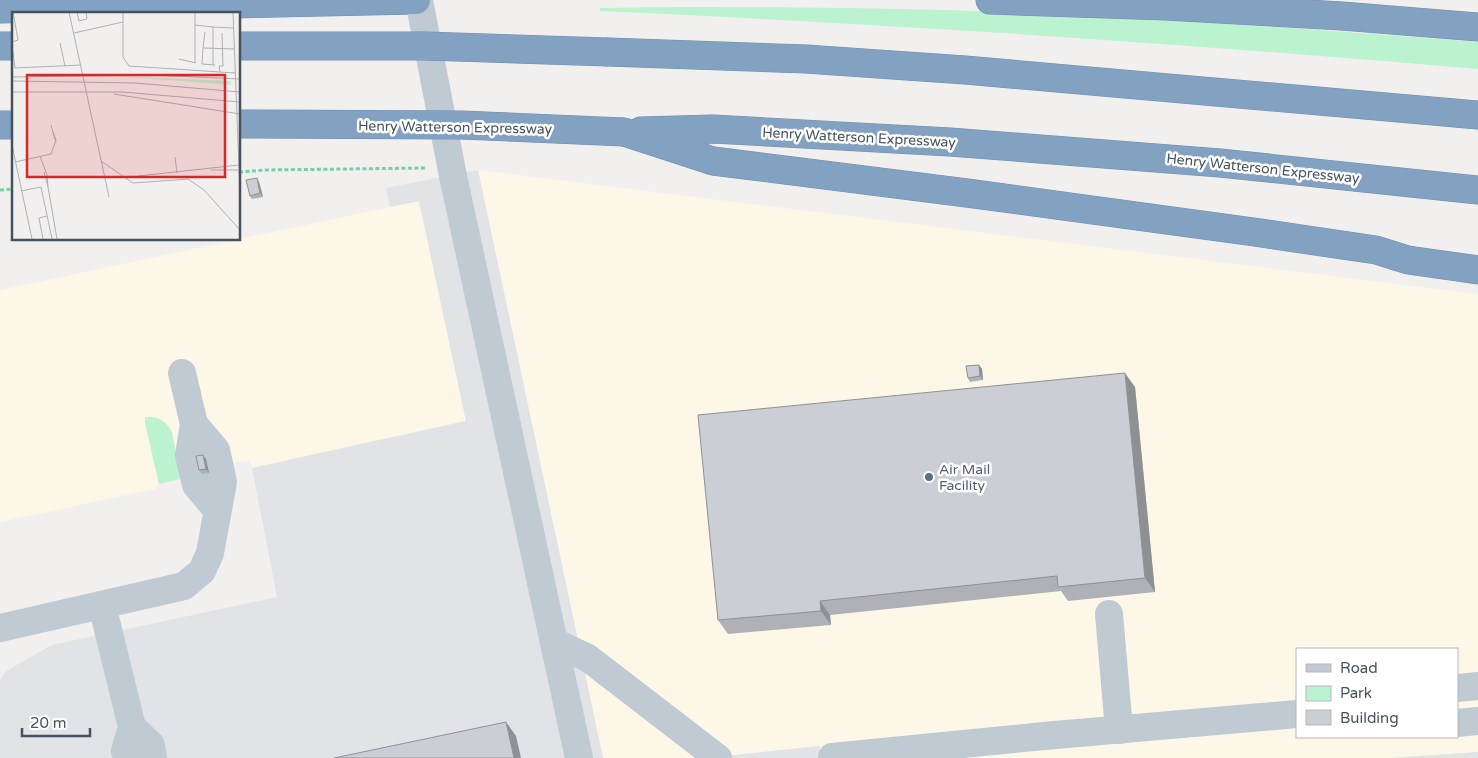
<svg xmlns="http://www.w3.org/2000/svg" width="1478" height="758" font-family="'Varela Round',sans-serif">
<rect width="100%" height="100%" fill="#f2efef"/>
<g fill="#fdf7e8" fill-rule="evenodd">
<path d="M 478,170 L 1478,294 L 1478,752 L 1390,758 L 821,758 L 820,746 L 706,758 L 603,758 ZM 1297,649 L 1457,649 L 1457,737 L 1297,737 Z"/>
<polygon points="419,201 466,421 252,468 250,460 220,465 181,479 159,484 155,489 0,522 0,290"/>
</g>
<g fill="#e1e3e7">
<polygon points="478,170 603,758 0,758 0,680 6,671 52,645 277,597 252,468 466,421 419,201 390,207 386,188"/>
<polygon points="820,746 821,758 706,758"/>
<polygon points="1478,752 1478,758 1390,758"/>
</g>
<g fill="#bbf2d0">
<path d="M 672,7 C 798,7 924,8 1049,14 C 1192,20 1335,31 1478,42 L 1478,69 C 1186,44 893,24 600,11 L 600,8 Z"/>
<path d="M 147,417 C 159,416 166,421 172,432 L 181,479 L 159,484 L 145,423 L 145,418 Z"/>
</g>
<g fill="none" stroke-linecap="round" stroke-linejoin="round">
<g stroke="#6f8dae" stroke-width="29">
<g id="highway">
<polyline points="990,0 1166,6 1342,16 1478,27"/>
<polyline points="0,9 416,0"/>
<polyline points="0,46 14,46"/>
<polyline points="608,52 806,59 965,70 1478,115"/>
<polyline points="0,125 14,125"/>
<polyline points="641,131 713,129 950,142 1220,163 1478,190"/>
<polyline points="624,132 713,161 967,193 1254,232 1376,250 1408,260 1478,270"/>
</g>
</g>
<g stroke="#70d3a1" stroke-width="3" stroke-dasharray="4 2.5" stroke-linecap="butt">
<polyline points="239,172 264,170 426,168"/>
<polyline points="0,190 14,189"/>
</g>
<g stroke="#bfcad2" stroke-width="28">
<polyline points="419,0 453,176 579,758"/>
<polyline points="182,373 194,424 189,455 196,485 217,510"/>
<polyline points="102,605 132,727 125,751 127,758"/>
<polyline points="1109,614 1119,730"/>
<polyline points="0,628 184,586 202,571 210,553 223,482 216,450 194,424"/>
<polyline points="554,642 588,658 718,758"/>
<polyline points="1457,688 1478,686"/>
<polyline points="1457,723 1478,721"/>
<polyline points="132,727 151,745 153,758"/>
<polyline points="832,757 1044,736 1297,714"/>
</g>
<use href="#highway" stroke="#83a2c2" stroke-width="28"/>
<g stroke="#6f8dae" stroke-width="29" stroke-linecap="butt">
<g id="highway-bridge">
<polyline points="239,46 425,46 608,52"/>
<polyline points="239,124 461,125 624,132"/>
</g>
</g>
<use href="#highway-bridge" stroke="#83a2c2" stroke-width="28"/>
</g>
<g fill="#afb1b6">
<polygon points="259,182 263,197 252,199 250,196"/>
<polygon points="979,365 982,369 983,380 970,382 968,378"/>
<polygon points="1135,387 1155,592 1068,601 1061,591 830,615 831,625 728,634 718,620"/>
<polygon points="206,459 209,473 202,474 199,470"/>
</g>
<g fill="#8e9094">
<polygon points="257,178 259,182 263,197 260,193"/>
<polygon points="979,365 982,369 983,380 980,376"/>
<polygon points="1125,373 1135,387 1155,592 1145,578"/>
<polygon points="203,455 206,459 209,473 206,469"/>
<polygon points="820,601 830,615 831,625 821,611"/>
<polygon points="506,722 516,736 521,758 514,758"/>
</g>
<g fill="#cbced4" stroke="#8e9094">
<polygon points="257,178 260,193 250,196 246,180"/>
<polygon points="979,365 980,376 968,378 966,366"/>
<polygon points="1125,373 1145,578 1058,587 1057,576 820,601 821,611 718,620 698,415"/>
<polygon points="203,455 206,469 199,470 196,456"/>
<polygon points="506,722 514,758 334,758"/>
</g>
<circle fill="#5c6f8a" stroke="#fff" stroke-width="2" cx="929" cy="477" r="5"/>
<g text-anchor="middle" stroke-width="5" stroke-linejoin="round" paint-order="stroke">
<g font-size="14" fill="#46535e" stroke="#fff">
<text transform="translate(455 127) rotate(1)" y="5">Henry Watterson Expressway</text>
<text transform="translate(859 137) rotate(3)" y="5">Henry Watterson Expressway</text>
<text transform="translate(1263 168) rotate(6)" y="5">Henry Watterson Expressway</text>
</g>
<g font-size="14" fill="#4e5e75" stroke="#fff" text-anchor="start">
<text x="939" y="474">Air Mail<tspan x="939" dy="16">Facility</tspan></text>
</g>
</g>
<g transform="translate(12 12)">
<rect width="228" height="228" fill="#f2efef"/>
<path d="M 95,64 L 219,69 L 219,73 L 172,69 Z" fill="#bbf2d0"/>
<path fill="none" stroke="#adb1b5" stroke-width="1" d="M 57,0 L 97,185M 65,0 L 67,9 L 75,7 L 74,0M 111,0 L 111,45 L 117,54 L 223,61M 183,0 L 183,51M 221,0 L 227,156M 183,13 L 201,15M 193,20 L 191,36 L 223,37M 62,21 L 111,10M 0,30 L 6,28 L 1,0M 48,31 L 53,54M 0,33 L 3,56 L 69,53M 191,36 L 190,52 L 203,53M 167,47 L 184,51M 201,53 L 201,15 L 221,16M 208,60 L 207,54 L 211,54 L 210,21M 0,65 L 139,63 L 228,67M 0,69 L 123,71 L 228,80M 0,80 L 110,80 L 228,90M 102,82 L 228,102M 39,113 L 44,131M 0,133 L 20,227M 28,144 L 35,163 L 36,175 L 32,160M 163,145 L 165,161M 89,149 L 121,171 L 176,167 L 192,178 L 228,218M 3,150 L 39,142 L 44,128 L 41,120M 199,158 L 227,158 L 228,192M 126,164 L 227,153M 36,175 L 45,227M 9,179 L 29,175 L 40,227M 31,227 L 27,206 L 35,204"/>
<path fill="#d62828" fill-opacity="0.15" stroke="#d62828" stroke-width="2.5" d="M 15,63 L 213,63 L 213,165 L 15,165 Z"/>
<rect width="228" height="228" fill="none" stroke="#46535e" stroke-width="2.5"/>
</g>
<rect x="1296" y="648" width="162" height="90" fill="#ffffff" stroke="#b5babf"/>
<rect x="1306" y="664" width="25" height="8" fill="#bfcad2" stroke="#b5babf"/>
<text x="1340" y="673" font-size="15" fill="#46535e">Road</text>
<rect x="1306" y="686" width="25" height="15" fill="#bbf2d0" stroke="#b5babf"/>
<text x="1340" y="698" font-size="15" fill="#46535e">Park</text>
<rect x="1306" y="710" width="25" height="15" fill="#cbced4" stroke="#b5babf"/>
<text x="1340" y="723" font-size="15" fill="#46535e">Building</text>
<path d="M22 728v8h68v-8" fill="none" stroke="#46535e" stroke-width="2.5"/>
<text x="30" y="728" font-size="15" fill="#46535e" stroke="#ffffff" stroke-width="4" paint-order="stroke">20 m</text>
</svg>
